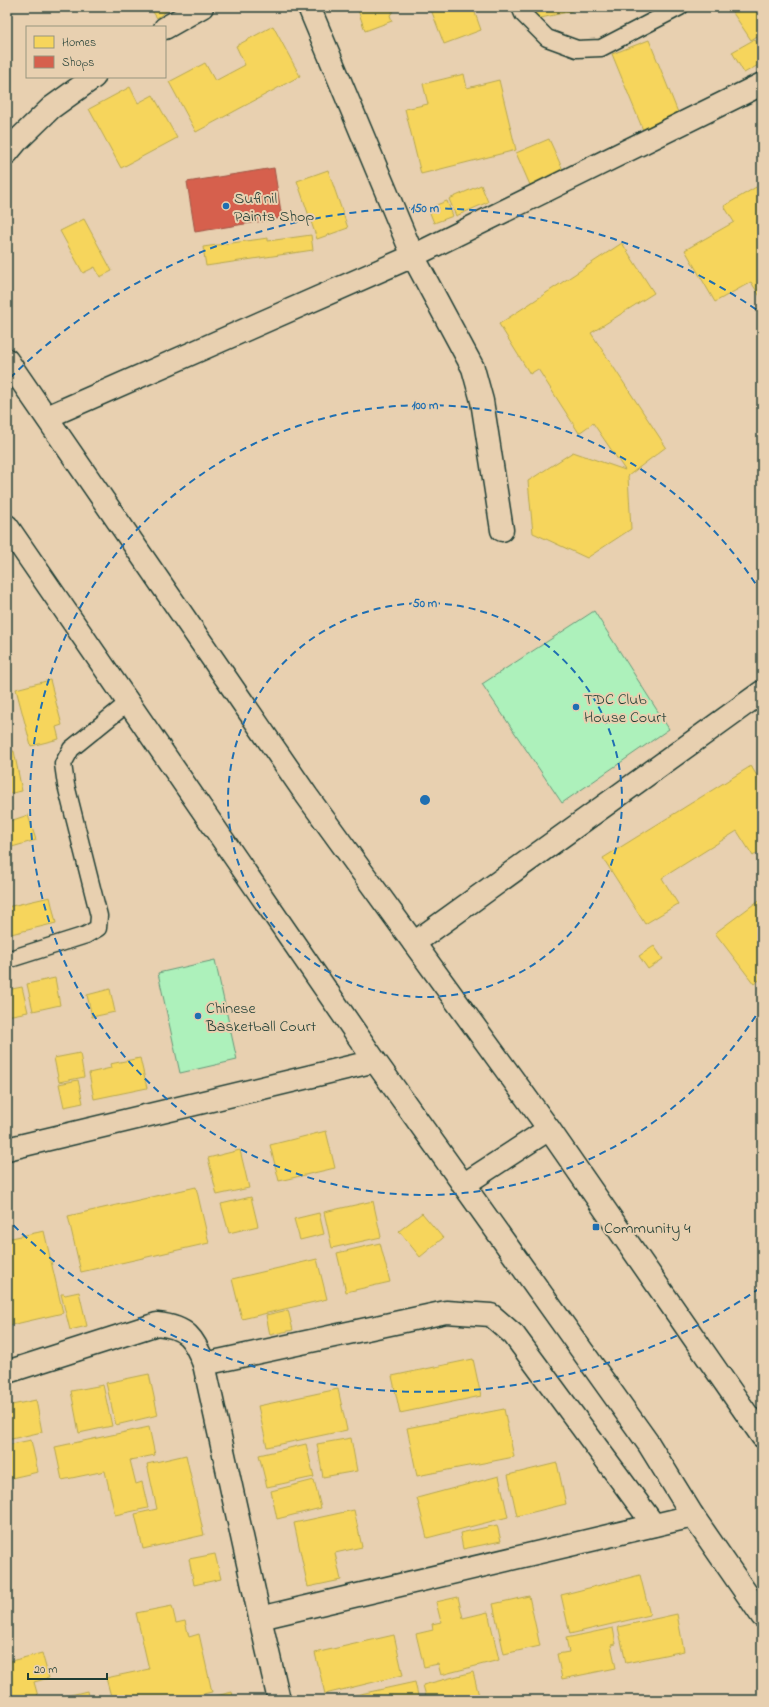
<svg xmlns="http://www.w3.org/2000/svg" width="769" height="1707" font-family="'Indie Flower',sans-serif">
<rect width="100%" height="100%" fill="#e8d0b0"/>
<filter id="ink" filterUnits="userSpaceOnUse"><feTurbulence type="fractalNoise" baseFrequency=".025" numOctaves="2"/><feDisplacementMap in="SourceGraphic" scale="8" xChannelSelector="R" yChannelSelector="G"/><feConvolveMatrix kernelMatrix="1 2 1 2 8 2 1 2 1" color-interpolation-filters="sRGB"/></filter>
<g filter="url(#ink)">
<g fill="#adf1bb" stroke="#669778">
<polygon points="594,611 669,729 562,803 482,684"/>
<polygon points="215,960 237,1060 180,1073 158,973"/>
</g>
<g fill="#f6d55c" stroke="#b6a750">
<polygon points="154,7 172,7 157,18 151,9"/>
<polygon points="357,7 395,7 395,9 390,15 392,21 365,31"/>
<polygon points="430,7 473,7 481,30 444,44"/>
<polygon points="529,7 577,7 572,8 572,11 532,20"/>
<polygon points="729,7 760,7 762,9 762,33 751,40"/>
<polygon points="273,26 300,76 196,132 169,82 205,63 215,81 245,65 236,46"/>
<polygon points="755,39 762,52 762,63 744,73 732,52"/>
<polygon points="649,40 679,115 643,130 612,54"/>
<polygon points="464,74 467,88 499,80 516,150 421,174 405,109 428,104 423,84"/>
<polygon points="130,87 138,103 153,95 177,138 121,168 89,109"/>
<polygon points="549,139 563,170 530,185 516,153"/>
<polygon points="328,170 348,228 317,239 297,181"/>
<polygon points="481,185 488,202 456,216 449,199"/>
<polygon points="758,186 762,193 762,297 761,298 751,282 715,302 685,250 734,222 724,206"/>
<polygon points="447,201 453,216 434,223 428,208"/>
<polygon points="84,219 112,271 100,277 95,267 83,273 60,231"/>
<polygon points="311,235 313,250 206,266 203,247 268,238 268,241"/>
<polygon points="622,243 654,293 591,333 666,447 628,476 631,529 587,558 533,533 528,481 573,452 625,470 593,423 579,433 538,369 530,374 499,324"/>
<polygon points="50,680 62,725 56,727 59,739 31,746 16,689"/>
<polygon points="14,751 22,791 7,794 7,752"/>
<polygon points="751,766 762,784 762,850 753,856 737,831 662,878 678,904 645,924 603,858"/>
<polygon points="28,815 36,840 12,847 7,832 7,822"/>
<polygon points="50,897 56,923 7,935 7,907"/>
<polygon points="762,898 762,978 754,984 715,933"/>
<polygon points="654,946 663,959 648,969 639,956"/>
<polygon points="55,978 60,1005 33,1011 27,984"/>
<polygon points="22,987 28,1012 7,1016 7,990"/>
<polygon points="110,989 115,1012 92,1017 87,995"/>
<polygon points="80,1053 84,1077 59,1082 54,1058"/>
<polygon points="140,1058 147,1088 94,1099 89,1073 111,1068 110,1064"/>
<polygon points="78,1080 83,1103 64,1107 59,1084"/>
<polygon points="326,1131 335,1168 279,1181 270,1145"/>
<polygon points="240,1150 249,1188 217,1195 208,1158"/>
<polygon points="196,1187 209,1243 81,1272 68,1216"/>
<polygon points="251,1197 258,1226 229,1233 221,1204"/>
<polygon points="373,1201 381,1237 332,1248 324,1212"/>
<polygon points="319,1213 324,1234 300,1240 294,1219"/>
<polygon points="422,1213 443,1238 420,1257 399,1231"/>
<polygon points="44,1231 63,1313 7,1326 7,1239"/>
<polygon points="380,1243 390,1282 346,1292 337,1253"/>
<polygon points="317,1259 327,1299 242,1319 232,1279"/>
<polygon points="79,1292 87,1326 70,1330 61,1294 64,1294 65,1295"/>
<polygon points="288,1310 293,1330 270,1335 266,1315"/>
<polygon points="473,1359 481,1396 400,1413 392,1376"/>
<polygon points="149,1374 158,1415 116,1425 106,1383"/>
<polygon points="103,1385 112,1426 79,1433 71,1391"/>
<polygon points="338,1389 347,1430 267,1447 258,1406"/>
<polygon points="36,1400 42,1432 7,1440 7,1406"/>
<polygon points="504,1409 514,1457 417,1476 407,1428"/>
<polygon points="149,1427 155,1455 130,1460 136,1484 142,1482 148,1508 115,1515 105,1471 62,1480 55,1447"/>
<polygon points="351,1438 357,1471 323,1477 317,1444"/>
<polygon points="31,1440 38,1472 7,1479 7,1445"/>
<polygon points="306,1444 314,1477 267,1487 259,1455"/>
<polygon points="186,1455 204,1535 143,1549 135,1514 157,1509 147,1464"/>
<polygon points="557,1463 566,1504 517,1516 508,1475"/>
<polygon points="499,1476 508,1517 427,1538 417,1498"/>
<polygon points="314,1480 321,1508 277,1519 271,1491"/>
<polygon points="354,1510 362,1547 335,1553 341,1580 308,1587 294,1523"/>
<polygon points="497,1525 501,1541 463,1549 460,1533"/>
<polygon points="215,1554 221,1579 194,1585 189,1559"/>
<polygon points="640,1575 650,1615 570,1634 561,1595"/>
<polygon points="529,1596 540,1646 504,1654 493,1604"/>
<polygon points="458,1597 463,1618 488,1612 499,1660 441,1675 438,1664 424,1667 416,1634 433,1630 432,1624 441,1622 436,1602"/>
<polygon points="172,1606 176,1623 185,1621 189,1637 199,1634 212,1692 177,1700 112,1700 106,1678 149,1669 136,1613"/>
<polygon points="677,1614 684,1651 626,1663 618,1627"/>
<polygon points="613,1628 616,1644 611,1645 616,1668 562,1679 557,1654 569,1652 566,1638"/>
<polygon points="394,1635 403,1675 325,1694 315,1653"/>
<polygon points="42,1653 49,1678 34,1682 39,1700 12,1700 7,1680 7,1662"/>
<polygon points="473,1672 480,1700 427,1700 423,1685"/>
<polygon points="415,1682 419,1700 333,1700"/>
<polygon points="87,1691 89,1700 51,1700"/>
<polygon points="232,1692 234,1700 200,1700"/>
</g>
<polygon fill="#d6604d" stroke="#9f5646" points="274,168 282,218 195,232 187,182"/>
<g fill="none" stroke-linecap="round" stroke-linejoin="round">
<g stroke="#1f3d34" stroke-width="19">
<g id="lane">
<polyline points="520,7 523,14 547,38 577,49 601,48 680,7"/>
<polyline points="7,960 86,935 98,928 99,916 66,785 63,764 71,749 129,702"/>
</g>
</g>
<g stroke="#1f3d34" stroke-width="25">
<g id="street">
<polyline points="309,7 413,256 473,368 482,401 502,530"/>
<polyline points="165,28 202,7"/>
<polyline points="7,153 17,141 51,108 94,77"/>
<polyline points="47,417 413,256 762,84"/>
<polyline points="7,526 375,1061 648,1443 693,1516 762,1616"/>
<polyline points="414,943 762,692"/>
<polyline points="7,1149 375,1061"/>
<polyline points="463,1185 549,1129"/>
<polyline points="204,1364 446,1312 491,1315 514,1335 654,1525"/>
<path d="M 7,1372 L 157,1324 C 187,1327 194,1338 204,1364 L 260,1618 L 693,1516"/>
<polyline points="260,1618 279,1700"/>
</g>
</g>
<g stroke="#1f3d34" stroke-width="25">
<polyline id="secondary" points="7,360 307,796 549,1129 762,1436"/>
</g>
<use href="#lane" stroke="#e8d0b0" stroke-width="16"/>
<use href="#street" stroke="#e8d0b0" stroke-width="22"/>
<use href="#secondary" stroke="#e8d0b0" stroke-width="22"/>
</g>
</g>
<g fill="none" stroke="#1f6fb2" stroke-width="2" stroke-dasharray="7 5">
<circle cx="425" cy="800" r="197"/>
<path d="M762 1006A395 395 0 1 1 762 594"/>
<path d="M760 1288A592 592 0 0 1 10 1222M10 378A592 592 0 0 1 760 312"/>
</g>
<g fill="#1f6fb2" stroke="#e8d0b0" stroke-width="1.5">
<circle cx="226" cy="206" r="4"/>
<circle cx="576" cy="707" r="4"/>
<circle cx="198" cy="1016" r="4"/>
<rect x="592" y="1223" width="8" height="8" rx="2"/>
</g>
<g text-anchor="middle" stroke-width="4" stroke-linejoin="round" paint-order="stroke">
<g font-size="16" fill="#1f3d34" stroke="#e8d0b0" text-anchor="start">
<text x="234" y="203">Sufinil<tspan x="234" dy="18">Paints Shop</tspan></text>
<text x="584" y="704">TDC Club<tspan x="584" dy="18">House Court</tspan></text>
<text x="206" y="1013">Chinese<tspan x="206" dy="18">Basketball Court</tspan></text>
<text x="604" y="1233">Community 4</text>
</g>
</g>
<circle cx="425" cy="800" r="6" fill="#1f6fb2" stroke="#e8d0b0" stroke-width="2"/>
<g font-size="12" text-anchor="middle" font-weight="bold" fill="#1f6fb2" stroke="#e8d0b0" stroke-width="4" stroke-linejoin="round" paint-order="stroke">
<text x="425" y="212">150 m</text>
<text x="425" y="409">100 m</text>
<text x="425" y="607">50 m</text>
</g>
<rect width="769" height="1707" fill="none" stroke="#e8d0b0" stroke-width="24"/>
<rect x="12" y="12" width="745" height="1683" fill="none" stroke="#1f3d34" stroke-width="1.5" filter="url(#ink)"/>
<rect x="26" y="26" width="140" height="52" fill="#e8d0b0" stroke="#98957e"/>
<rect x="34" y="36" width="20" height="12" fill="#f6d55c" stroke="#98957e"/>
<text x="62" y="46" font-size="12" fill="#1f3d34">Homes</text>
<rect x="34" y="56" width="20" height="12" fill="#d6604d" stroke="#98957e"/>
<text x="62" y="66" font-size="12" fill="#1f3d34">Shops</text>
<path d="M28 1673v6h79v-6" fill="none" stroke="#1f3d34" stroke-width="2"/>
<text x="34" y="1673" font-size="12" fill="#1f3d34" stroke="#e8d0b0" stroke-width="3" paint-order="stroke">20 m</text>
</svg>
